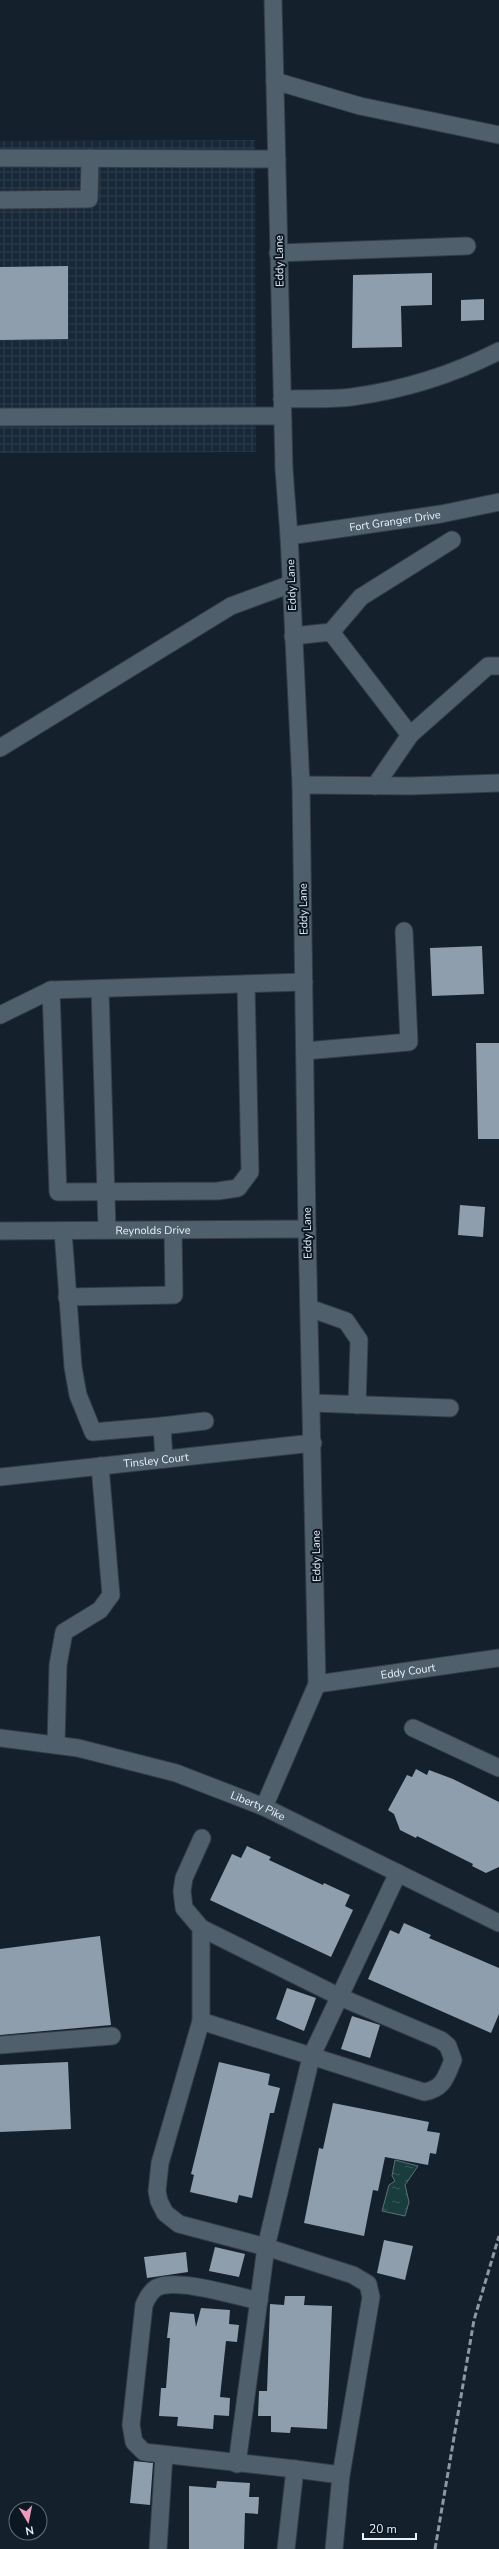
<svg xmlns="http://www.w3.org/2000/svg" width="499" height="2549" font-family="'Nunito Sans',sans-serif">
<defs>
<pattern id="industrial-grid" width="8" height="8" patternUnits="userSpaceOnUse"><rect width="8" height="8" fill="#172838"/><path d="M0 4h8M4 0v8" fill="none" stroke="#2e3d4c"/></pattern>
<pattern id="water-ripples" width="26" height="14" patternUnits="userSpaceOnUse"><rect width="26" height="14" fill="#193c3d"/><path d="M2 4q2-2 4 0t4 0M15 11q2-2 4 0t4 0" fill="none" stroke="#3b595a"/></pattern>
</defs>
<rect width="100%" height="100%" fill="#14202b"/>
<polygon fill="url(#industrial-grid)" points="255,140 256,452 0,453 0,141"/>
<polygon fill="url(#water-ripples)" stroke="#587376" points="395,2160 418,2166 405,2185 409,2202 405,2216 382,2211 389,2185 395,2181 392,2176"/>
<g fill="#8e9eac">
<polygon points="68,266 68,339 0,340 0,267"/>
<polygon points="432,273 432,305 401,306 402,347 352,348 353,275"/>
<polygon points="484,299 484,320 461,321 461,300"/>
<polygon points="482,946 484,994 432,996 430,948"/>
<polygon points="476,1043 499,1043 499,1139 478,1139"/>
<polygon points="460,1205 485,1207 483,1237 458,1235"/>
<polygon points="416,1769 427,1775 429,1770 453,1779 499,1802 499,1867 486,1873 472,1866 473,1864 417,1836 416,1838 400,1830 394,1814 388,1810 407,1775 412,1777"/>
<polygon points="247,1846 271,1857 269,1860 323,1885 324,1883 350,1895 345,1906 353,1910 331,1957 210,1900 232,1854 241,1858"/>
<polygon points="404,1923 431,1935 429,1938 499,1968 499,2014 491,2033 368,1979 390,1930 399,1934"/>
<polygon points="100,1936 111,2025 0,2035 0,1949"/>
<polygon points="287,1988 316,1998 304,2031 276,2019"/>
<polygon points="352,2016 380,2025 370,2058 341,2049"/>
<polygon points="68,2062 71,2129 0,2132 0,2065"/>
<polygon points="219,2062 270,2074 268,2085 280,2088 274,2113 270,2113 252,2198 239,2195 237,2203 190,2192 194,2175 191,2174"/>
<polygon points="333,2103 429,2122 427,2131 440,2133 436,2154 430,2153 428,2165 385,2157 378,2191 373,2190 364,2236 304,2223 319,2148 323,2149"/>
<polygon points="384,2240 413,2246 405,2280 377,2273"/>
<polygon points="215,2247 245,2254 239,2277 209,2271"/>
<polygon points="186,2252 188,2272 147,2278 144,2257"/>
<polygon points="285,2296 305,2296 304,2305 332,2306 327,2429 291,2427 290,2433 271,2432 271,2416 258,2416 259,2391 267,2391 270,2304 284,2305"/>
<polygon points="201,2308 230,2310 229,2324 239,2325 237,2342 226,2341 220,2397 230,2398 229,2416 214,2415 213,2429 177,2426 178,2417 159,2416 161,2388 166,2388 170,2338 167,2338 170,2312 194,2314 196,2327"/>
<polygon points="134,2461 153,2463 150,2505 130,2503"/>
<polygon points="217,2481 250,2483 249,2497 259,2497 258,2514 245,2513 244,2549 189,2549 189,2486 216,2488"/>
</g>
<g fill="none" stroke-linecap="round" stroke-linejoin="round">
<g stroke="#353c46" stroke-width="19">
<g id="minor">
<polyline points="275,81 360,106 499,135"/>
<polyline points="0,158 277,159"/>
<polyline points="0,200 89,199 90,158"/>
<polyline points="278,253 467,246"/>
<path d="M 282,399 C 305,398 329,400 352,397 C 402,390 454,374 499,351"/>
<polyline points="0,417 282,416"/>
<path id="s1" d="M 289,536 L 441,514 L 499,502"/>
<polyline points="331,632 410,735 375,786"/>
<polyline points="293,636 331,632 361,597 452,540"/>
<polyline points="410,735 488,666 499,666"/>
<polyline points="0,748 231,606 291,584"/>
<polyline points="301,785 411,786 499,783"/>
<polyline points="100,989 107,1230"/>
<polyline points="51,990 58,1192 218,1191 238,1188 250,1172 246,984"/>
<polyline points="0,1015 51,990 304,982"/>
<polyline points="305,1051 409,1042 404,931"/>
<path id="s2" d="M 0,1231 L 307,1229"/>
<polyline points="63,1231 73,1367 78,1395 93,1432 162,1426 164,1459"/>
<polyline points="67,1297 174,1295 173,1230"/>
<polyline points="309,1308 346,1321 359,1340 357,1405"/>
<polyline points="312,1403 450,1408"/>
<polyline points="162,1426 205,1421"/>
<path id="s3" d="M 0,1477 L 313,1443"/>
<path id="s4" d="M 317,1684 L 499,1658"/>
<polyline points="413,1728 499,1768"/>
<path id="s5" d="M 0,1738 L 78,1748 L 176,1773 L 264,1807 L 499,1923"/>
<polyline points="56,1745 58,1665 64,1632 100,1610 111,1595 100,1466"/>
<polyline points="264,1807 317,1684 307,1229 301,785 289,536 284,469 273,0"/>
<polyline points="202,1838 184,1878 182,1891 184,1908 201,1928 201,2021 160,2163 157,2191 159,2201 165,2213 179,2224 266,2247 353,2275 368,2284 371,2297 341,2475 295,2469"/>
<path d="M 201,1928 L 340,1997 L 441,2040 L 448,2046 L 453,2060 C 446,2076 444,2089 424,2092 L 201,2021"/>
<polyline points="0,2045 112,2036"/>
<path d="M 259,2301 C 236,2296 175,2277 156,2288 C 150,2292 147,2298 144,2305 L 131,2425 L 134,2442 L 144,2452 L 295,2469 L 286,2549"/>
<polyline points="237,2464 266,2247 311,2057 398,1873"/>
<polyline points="158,2549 164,2455"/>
<polyline points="334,2549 341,2475"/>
</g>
</g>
<use href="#minor" stroke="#505f6c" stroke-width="17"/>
<polyline stroke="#8f98a2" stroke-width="3" stroke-dasharray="6 3" stroke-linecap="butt" points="435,2549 474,2320 499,2236"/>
</g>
<g text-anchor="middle" stroke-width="4" stroke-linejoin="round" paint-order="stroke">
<g font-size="11" fill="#eaf2fa" stroke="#0b1722">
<text transform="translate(279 261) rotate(-91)" y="4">Eddy Lane</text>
<text dy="4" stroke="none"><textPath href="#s1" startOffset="107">Fort Granger Drive</textPath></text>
<text transform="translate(291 585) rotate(-92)" y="4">Eddy Lane</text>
<text transform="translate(303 909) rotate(-91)" y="4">Eddy Lane</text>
<text dy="4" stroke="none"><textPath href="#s2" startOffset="153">Reynolds Drive</textPath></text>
<text transform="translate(307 1233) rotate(-91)" y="4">Eddy Lane</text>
<text dy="4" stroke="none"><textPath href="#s3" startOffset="157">Tinsley Court</textPath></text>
<text transform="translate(316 1556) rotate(-91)" y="4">Eddy Lane</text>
<text dy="4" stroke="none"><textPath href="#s4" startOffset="92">Eddy Court</textPath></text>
<text dy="4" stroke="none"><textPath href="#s5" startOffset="268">Liberty Pike</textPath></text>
</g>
</g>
<g transform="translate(28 2521) rotate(170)"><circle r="19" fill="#0b1722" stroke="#646f78"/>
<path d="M0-3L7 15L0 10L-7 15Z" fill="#ef9ab8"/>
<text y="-6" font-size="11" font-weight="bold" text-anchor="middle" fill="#eaf2fa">N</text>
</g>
<path d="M363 2533v6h53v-6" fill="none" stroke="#eaf2fa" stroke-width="2"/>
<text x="369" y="2533" font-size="12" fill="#eaf2fa" stroke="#0b1722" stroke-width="3" paint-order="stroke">20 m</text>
</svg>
